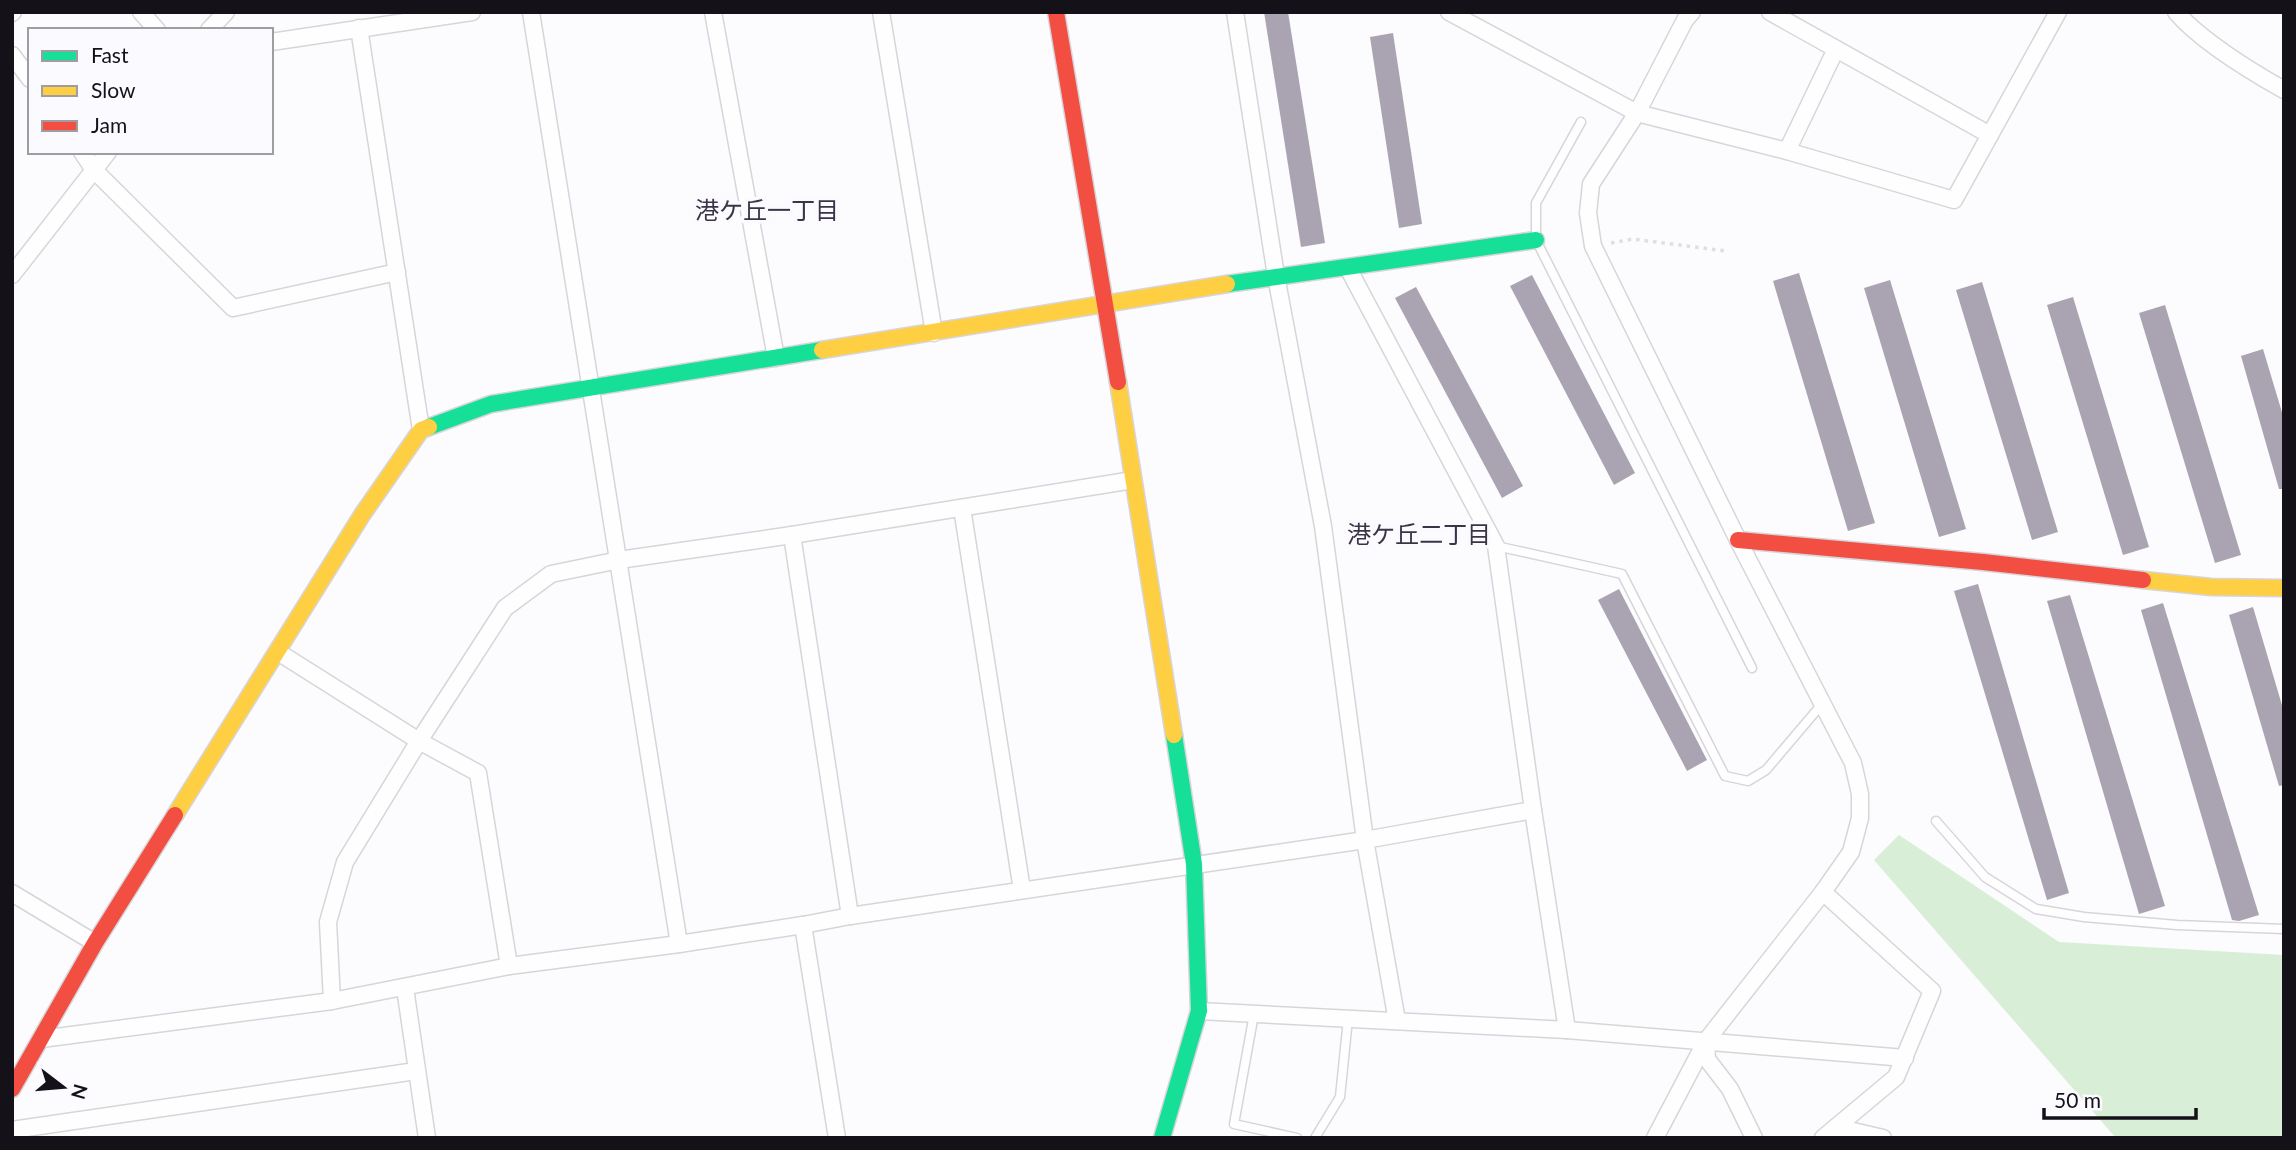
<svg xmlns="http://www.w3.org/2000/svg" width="2296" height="1150" font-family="Lato,'Noto Sans JP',sans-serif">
<rect width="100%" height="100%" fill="#fcfbfd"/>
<polygon fill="#d8eed6" points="1899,835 2059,942 2284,955 2284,1138 2116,1138 1874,860"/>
<g fill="#aaa4b2">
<polygon points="1264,12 1288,12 1325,243 1301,247"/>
<polygon points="1393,33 1422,224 1399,228 1370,37"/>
<polygon points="1799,273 1875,523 1848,531 1773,281"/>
<polygon points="1532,275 1635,473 1614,485 1510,286"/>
<polygon points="1890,280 1966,529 1939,537 1864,288"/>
<polygon points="1982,282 2058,532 2032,540 1956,290"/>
<polygon points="1416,287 1523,486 1502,498 1395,298"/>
<polygon points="2073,297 2149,547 2123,555 2047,305"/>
<polygon points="2165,305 2241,555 2215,563 2139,313"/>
<polygon points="2263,349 2284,419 2284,489 2279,489 2241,356"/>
<polygon points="1978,584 2069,893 2047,900 1954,591"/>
<polygon points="1619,589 1707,760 1687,771 1598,600"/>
<polygon points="2070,595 2165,906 2139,914 2047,601"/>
<polygon points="2163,603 2259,915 2239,921 2232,920 2141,610"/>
<polygon points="2253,607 2284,712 2284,785 2279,786 2229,615"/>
</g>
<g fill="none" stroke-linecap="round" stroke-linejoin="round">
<g stroke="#d7d5da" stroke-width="11">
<g id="lane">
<polyline points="1581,122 1536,203 1536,240 1752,668"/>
<polyline points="1496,546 1622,574 1725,776 1748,781 1766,770 1822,704"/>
<polyline points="1936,821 1985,877 2036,909 2084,917 2177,925 2284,929"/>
<polyline points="1254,1014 1234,1124 1297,1138"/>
<polyline points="1315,1138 1340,1097 1348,1019"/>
</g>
</g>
<g stroke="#d7d5da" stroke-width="19">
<g id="street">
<polyline points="141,12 157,30"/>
<polyline points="531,12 679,944"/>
<polyline points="713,12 776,358"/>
<polyline points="881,12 934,333"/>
<polyline points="1235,12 1276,276 1323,526 1365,840 1397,1021"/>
<polyline points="1449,12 1637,113 1787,151 1954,200 2058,12"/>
<polyline points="1770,12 1990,135"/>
<path d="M 2176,12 C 2200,40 2252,72 2284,90"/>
<polyline points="12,13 13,12"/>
<polyline points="359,28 421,430"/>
<polyline points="209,30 226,12"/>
<polyline points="271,42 472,12"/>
<polyline points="12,55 30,79"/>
<polyline points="1787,151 1836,49"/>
<polyline points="82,152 94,170 233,308 397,272"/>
<polyline points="1348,268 1496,546 1533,810 1567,1030"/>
<polyline points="12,275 108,152"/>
<polyline points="962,508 1022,890"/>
<polyline points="792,535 850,916"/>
<polyline points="278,652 419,741 478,773 509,966"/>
<polyline points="12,893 95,943"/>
<polyline points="803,925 837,1138"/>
<polyline points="405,988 427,1138"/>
<polyline points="332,1001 328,922 345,862 419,741 505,608 551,574 619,560 792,535 1133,480"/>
<polyline points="1199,1011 1567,1030 1905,1058"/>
<polyline points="41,1039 332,1001 509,966 679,944 803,925 850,916 1365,840 1533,810"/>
<polyline points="1706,1041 1707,1059 1730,1089 1754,1138"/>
<polyline points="1836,1127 1883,1138"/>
<polyline points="12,1130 416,1071"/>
<polyline points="1655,1138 1706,1041 1823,892 1851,852 1860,818 1860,794 1853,763 1738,540 1593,246 1588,213 1591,184 1637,113 1685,20 1692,12"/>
<polyline points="1823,1138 1896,1077 1932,991 1823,892"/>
</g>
</g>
<g stroke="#d7d5da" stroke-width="19">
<g id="fast">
<polyline points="1227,284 1536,240"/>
<polyline points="429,427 491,404 822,350"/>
<polyline points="1162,1138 1199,1011 1194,864 1174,735"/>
</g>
</g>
<g stroke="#d7d5da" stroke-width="19">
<g id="slow">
<polyline points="822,350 1227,284"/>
<polyline points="1118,382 1174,735"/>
<polyline points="2143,580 2211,587 2284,588"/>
<polyline points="175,815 362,515 421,430 429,427"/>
</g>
</g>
<g stroke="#d7d5da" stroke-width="19">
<g id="jam">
<polyline points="1056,12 1118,382"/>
<polyline points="1738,540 1983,562 2143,580"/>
<polyline points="12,1089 95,943 175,815"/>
</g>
</g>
<polyline stroke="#dfdfdf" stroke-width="3.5" stroke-dasharray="3.5 5" stroke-linecap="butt" points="1611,243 1633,239 1726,251"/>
<use href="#lane" stroke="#fffeff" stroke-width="8"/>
<use href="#street" stroke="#fffeff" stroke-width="16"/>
<use href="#fast" stroke="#16e098" stroke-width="16"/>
<use href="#slow" stroke="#ffcf43" stroke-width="16"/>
<use href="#jam" stroke="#f24e42" stroke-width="16"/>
</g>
<g text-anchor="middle" stroke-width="7" stroke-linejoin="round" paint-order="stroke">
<g font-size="24" fill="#3a3445" stroke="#fbfafe">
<text x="767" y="219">港ケ丘一丁目</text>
<text x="1419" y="543">港ケ丘二丁目</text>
</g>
</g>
<rect width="2296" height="1150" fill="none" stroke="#141119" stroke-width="28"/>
<rect x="28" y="28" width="245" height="126" fill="#fbfafe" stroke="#9f9da2" stroke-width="2"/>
<rect x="42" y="51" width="35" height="10" fill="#16e098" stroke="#9f9da2" stroke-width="2"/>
<text x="91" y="63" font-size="21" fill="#141119">Fast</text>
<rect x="42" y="86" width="35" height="10" fill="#ffcf43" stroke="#9f9da2" stroke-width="2"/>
<text x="91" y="98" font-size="21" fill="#141119">Slow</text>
<rect x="42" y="121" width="35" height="10" fill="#f24e42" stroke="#9f9da2" stroke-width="2"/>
<text x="91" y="133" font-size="21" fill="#141119">Jam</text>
<g transform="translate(63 1087) rotate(106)" stroke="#fbfafe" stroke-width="5" paint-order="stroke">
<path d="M0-5L12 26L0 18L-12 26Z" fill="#141119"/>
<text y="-10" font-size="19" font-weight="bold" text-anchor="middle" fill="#141119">N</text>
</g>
<path d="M2044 1108v10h152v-10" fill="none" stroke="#141119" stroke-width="3.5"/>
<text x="2054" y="1108" font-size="21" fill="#141119" stroke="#fbfafe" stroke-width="5" paint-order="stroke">50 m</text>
</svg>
